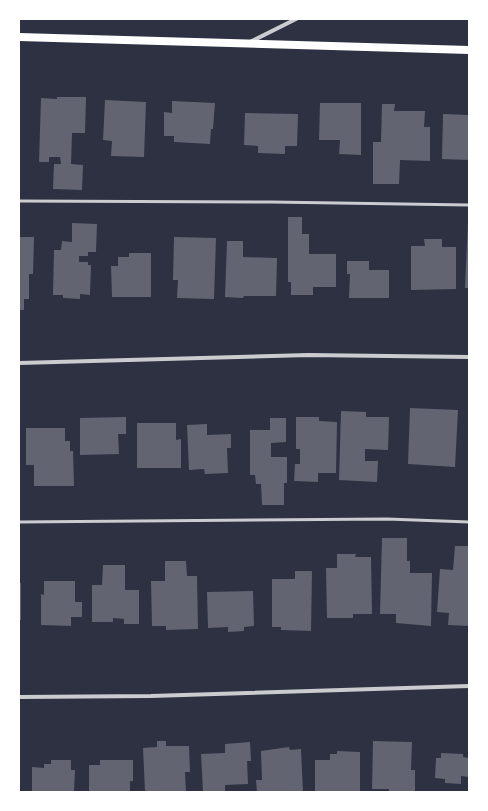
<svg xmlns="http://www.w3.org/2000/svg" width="488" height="811" font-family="'Archivo Narrow',sans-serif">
<rect width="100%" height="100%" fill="#2d3142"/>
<g fill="#626471">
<polygon points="57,97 86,97 85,133 72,133 71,164 83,165 82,190 53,189 54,164 61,164 60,157 49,157 49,162 39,162 41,98 57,99"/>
<polygon points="105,100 146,102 144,157 111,156 112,141 103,140"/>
<polygon points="172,101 215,103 213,129 211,129 210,144 174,142 174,136 164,136 164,112 172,113"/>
<polygon points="320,103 361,103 361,155 339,154 340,140 319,140"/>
<polygon points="382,104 395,104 394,111 425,111 424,127 430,127 430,161 400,160 399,184 373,184 373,142 381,142"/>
<polygon points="245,113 298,114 297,146 285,146 285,154 258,153 258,146 244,145"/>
<polygon points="443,114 469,115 469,160 442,159"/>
<polygon points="288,217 302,217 302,234 309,234 309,254 336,254 336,287 313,287 313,295 291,295 291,282 288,282"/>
<polygon points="468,221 469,221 469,288 465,288"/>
<polygon points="72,223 97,224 96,252 88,252 88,256 79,256 79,262 88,262 88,265 91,265 90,295 80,294 80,299 63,298 63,295 53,295 54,250 61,250 62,241 72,242"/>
<polygon points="19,237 34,237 33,274 29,274 29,299 24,299 24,310 19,310"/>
<polygon points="174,237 216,238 214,299 177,298 178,280 173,280"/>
<polygon points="424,239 442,239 442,247 456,247 456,289 411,290 411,246 425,246"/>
<polygon points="227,241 243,241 243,257 277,258 276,296 244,296 243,298 225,297"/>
<polygon points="129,253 151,253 151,297 112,297 111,266 118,266 118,257 129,257"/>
<polygon points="347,261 369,261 369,270 389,270 389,298 349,298 350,274 347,274"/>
<polygon points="410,408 458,410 455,467 408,464"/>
<polygon points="341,411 366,412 366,417 389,417 388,450 365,449 365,461 378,461 377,482 339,480"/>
<polygon points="126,417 126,434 118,434 119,454 80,455 80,418"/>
<polygon points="296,417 319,417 319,421 337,422 336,473 318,473 318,482 294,481 295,464 300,464 300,449 296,449"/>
<polygon points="270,418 286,418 286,442 271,443 271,457 287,457 287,483 284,483 284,505 262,505 261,484 256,484 255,475 250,475 250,430 270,430"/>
<polygon points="137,423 176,423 176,440 181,439 181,468 137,468"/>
<polygon points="207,424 207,435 231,434 231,448 227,448 228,473 205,474 204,469 189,470 187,425"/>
<polygon points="26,428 65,428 65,441 70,441 70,451 73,451 74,486 34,486 34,465 26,465"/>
<polygon points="382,538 407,538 407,561 410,561 410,573 432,573 431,626 396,623 396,614 380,614"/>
<polygon points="455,546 469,546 469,626 448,625 449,613 437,612 440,569 453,570"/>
<polygon points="337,554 356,554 355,557 371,557 372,614 353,614 353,618 327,618 326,568 337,568"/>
<polygon points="165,561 186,561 187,576 197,576 198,629 166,630 166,626 152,626 151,581 165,581"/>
<polygon points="103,565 125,565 125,590 139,590 139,624 124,624 124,619 113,618 113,622 92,622 92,585 102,585"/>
<polygon points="295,571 312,571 311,631 281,630 281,627 272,627 272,579 295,579"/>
<polygon points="44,581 75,581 75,602 82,602 82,617 71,617 71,626 41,625 41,594 44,595"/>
<rect x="19" y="583" width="2" height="37"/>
<polygon points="253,591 254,626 244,627 244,631 228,632 228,627 208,628 207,592"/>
<polygon points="157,741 166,741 166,746 189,746 190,772 185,772 186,792 145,791 143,748 157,747"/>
<polygon points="373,741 412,742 411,770 415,770 415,792 389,792 389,789 372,789"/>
<polygon points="250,742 251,761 247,761 248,784 225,785 225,792 203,792 201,754 225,753 225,744"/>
<polygon points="289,747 290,750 301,749 303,792 257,792 256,780 262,780 261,751"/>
<polygon points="337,751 360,752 360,792 315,792 315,760 330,760 330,754 337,754"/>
<polygon points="441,753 463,754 463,757 469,758 469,777 461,776 461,784 445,783 445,779 435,778 436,758 441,758"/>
<polygon points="51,760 71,760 71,770 75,770 74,792 32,792 32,767 44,768 44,764 51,764"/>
<polygon points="100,760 133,760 133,781 130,781 130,792 89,792 89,765 100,765"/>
</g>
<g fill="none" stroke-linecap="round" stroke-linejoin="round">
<g stroke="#caccd0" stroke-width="3">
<polyline points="19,201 271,202 469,205"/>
<polyline points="19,522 387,519 469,522"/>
</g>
<g stroke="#caccd0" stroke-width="4">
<polyline points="250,42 296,19"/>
<polyline points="19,363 308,355 469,357"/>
<polyline points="19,697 151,696 469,686"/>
</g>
<polyline stroke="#fff" stroke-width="8" points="19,37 469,50"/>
</g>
<rect width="488" height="811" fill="none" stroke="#ffffff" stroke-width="40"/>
</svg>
